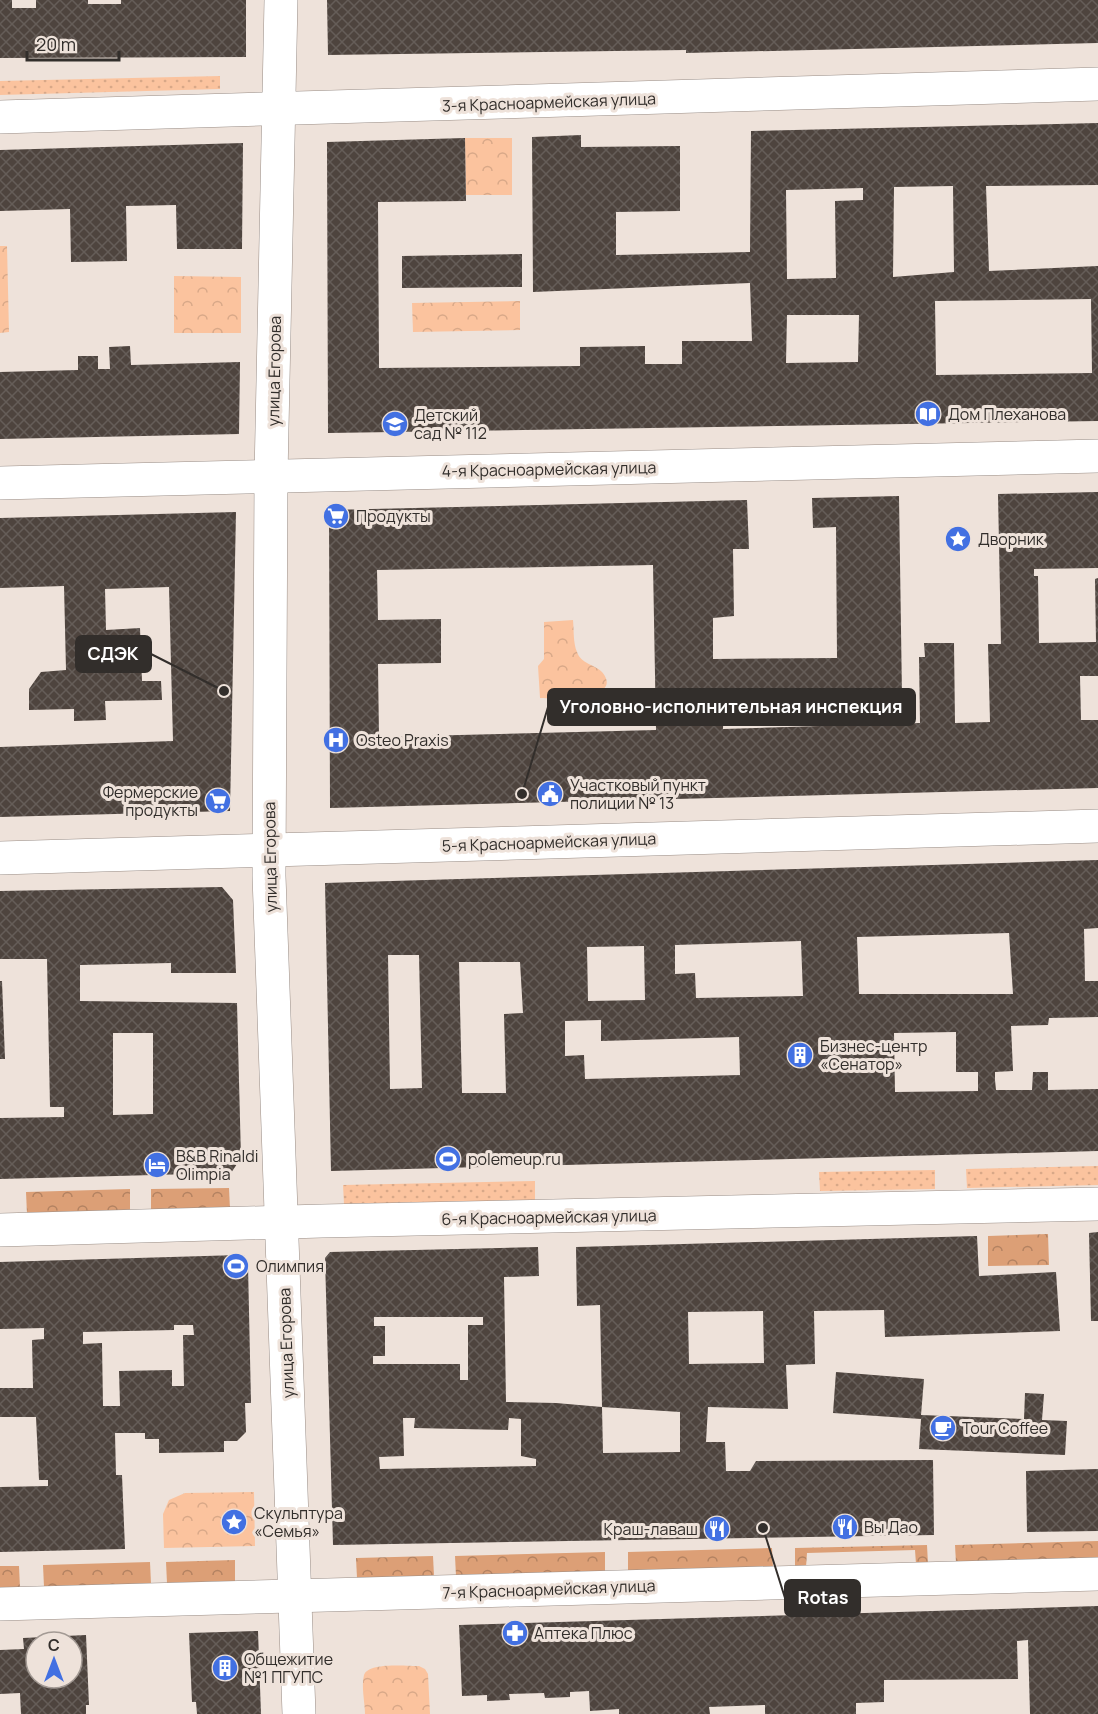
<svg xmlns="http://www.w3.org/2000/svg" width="1098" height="1714" font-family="Manrope,sans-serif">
<defs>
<pattern id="grass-dots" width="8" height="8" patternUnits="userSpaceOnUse" patternTransform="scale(1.5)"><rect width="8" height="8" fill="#fbc39e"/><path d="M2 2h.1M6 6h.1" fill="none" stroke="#d8a888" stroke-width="1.8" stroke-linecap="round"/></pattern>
<pattern id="forest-crowns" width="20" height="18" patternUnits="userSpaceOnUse" patternTransform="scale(1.5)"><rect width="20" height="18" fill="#dc9f76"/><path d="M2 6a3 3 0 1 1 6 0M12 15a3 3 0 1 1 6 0" fill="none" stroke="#b38261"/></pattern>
<pattern id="park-crowns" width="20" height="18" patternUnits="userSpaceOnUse" patternTransform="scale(1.5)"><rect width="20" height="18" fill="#fbc39e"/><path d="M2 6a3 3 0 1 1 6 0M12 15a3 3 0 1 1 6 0" fill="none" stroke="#d8a888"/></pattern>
<pattern id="building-cross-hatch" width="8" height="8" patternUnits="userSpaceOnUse" patternTransform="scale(1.5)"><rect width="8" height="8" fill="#4e443e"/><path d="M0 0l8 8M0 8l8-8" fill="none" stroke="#655d58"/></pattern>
</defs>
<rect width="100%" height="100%" fill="#eee2da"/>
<g fill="url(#grass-dots)">
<polygon points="220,76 220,89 0,95 0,81"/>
<polygon points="1098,1166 1098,1185 967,1188 966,1169"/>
<polygon points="935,1170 935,1189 820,1191 819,1172"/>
<polygon points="535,1181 535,1200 344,1204 343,1185"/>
</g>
<g fill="url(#forest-crowns)">
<polygon points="229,1188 230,1209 151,1211 151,1189"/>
<polygon points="130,1189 130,1211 27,1214 26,1192"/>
<polygon points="1048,1234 1049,1265 988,1266 988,1236"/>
<polygon points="1098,1541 1098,1560 956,1563 955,1545"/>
<polygon points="927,1545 928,1564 916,1564 915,1550 807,1553 806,1567 795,1567 795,1548"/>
<polygon points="772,1548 773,1568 628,1571 628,1552"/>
<polygon points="605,1552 605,1572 456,1576 455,1556"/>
<polygon points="433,1556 434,1576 357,1578 356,1558"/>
<polygon points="235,1560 235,1581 167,1583 166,1562"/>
<polygon points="150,1562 151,1584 44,1587 43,1565"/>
<polygon points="0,1566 19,1566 20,1588 0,1588"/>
</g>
<g fill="url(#park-crowns)">
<polygon points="465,138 512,138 512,195 466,195"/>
<polygon points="0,246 7,246 9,332 0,333"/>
<polygon points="174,276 241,277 241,333 174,333"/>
<polygon points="520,301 520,330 413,332 412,303"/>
<path d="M 573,620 C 574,630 573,643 577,652 C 581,664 594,664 602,672 C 626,701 553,699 540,698 L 538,666 L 544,659 L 544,622 Z"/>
<polygon points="254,1492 255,1546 164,1548 163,1514 169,1500 185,1493"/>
<path d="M 419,1666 L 425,1669 L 428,1674 L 430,1714 L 365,1714 C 365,1703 361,1686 364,1675 C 368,1662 407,1666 419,1666 Z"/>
</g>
<g fill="url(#building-cross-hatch)" fill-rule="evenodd">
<polygon points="0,0 12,0 12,8 36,8 36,0 88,0 88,4 121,4 121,0 246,0 246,57 0,58"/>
<polygon points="327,0 1098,0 1098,43 686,53 686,50 328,55"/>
<path d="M 1098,123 L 1098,185 L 986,186 L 989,271 L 1098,266 L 1098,421 L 328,433 L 327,142 L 465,138 L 466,201 L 378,202 L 379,368 L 580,366 L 580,347 L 645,346 L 645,364 L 682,364 L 682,341 L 752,341 L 750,283 L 533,292 L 532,137 L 581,135 L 581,147 L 680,146 L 680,211 L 616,212 L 616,255 L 750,252 L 751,131 ZM 953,186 L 954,272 L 893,277 L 894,187 ZM 863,188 L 863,200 L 835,201 L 836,278 L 787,279 L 786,190 ZM 1091,299 L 1092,373 L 936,375 L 935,301 ZM 787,315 L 859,315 L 858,362 L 786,363 Z"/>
<polygon points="243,143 242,249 177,249 176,205 126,206 127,261 71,262 70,209 0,211 0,150"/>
<polygon points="522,254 522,287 402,288 402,256"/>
<polygon points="130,346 131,365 240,362 239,434 0,439 0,372 78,370 78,356 98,356 98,369 110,369 109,347"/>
<path d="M 1098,492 L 1098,568 L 1034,569 L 1034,576 L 1038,576 L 1039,643 L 1096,642 L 1095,579 L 1098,578 L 1098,676 L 1080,676 L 1081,720 L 1098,720 L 1098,788 L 330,808 L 329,510 L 747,500 L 749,549 L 733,549 L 734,616 L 713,618 L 713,659 L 837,658 L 836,527 L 813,528 L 812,498 L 899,496 L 902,695 L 724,698 L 723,729 L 920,723 L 919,657 L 925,657 L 924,643 L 954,643 L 955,723 L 990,722 L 988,644 L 1001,644 L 998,494 ZM 653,565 L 656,730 L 379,737 L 378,664 L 441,663 L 441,619 L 378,620 L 377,570 Z"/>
<polygon points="236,512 230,811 0,817 0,747 173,741 169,587 105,589 106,630 140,628 142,681 161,681 162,700 105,701 106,720 74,721 74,709 29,710 29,689 41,672 66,670 64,586 0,588 0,518"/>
<path d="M 1098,860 L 1098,928 L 1084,929 L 1085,981 L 1098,981 L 1098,1017 L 1049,1018 L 1048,1025 L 1011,1026 L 1013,1071 L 995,1072 L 995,1080 L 996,1090 L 1032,1090 L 1033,1072 L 1048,1072 L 1048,1090 L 1098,1089 L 1098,1151 L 331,1171 L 325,883 ZM 1009,933 L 1013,994 L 859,994 L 857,937 ZM 801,941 L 803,996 L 696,998 L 695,973 L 675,974 L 675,945 ZM 644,946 L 645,1000 L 588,1001 L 587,947 ZM 388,955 L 419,955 L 422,1088 L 390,1089 ZM 459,962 L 520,962 L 523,1013 L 504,1014 L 506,1093 L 462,1093 ZM 601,1020 L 601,1041 L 739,1037 L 740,1075 L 585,1079 L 584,1055 L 565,1056 L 565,1021 ZM 956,1032 L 956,1072 L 978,1072 L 978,1091 L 895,1092 L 894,1033 Z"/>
<path d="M 222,887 L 233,900 L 236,973 L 171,973 L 171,963 L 80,965 L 80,1001 L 237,1003 L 241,1158 L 231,1173 L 0,1179 L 0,1118 L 64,1117 L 64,1107 L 50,1107 L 47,959 L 0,959 L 0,891 ZM 113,1033 L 153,1033 L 153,1114 L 113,1115 Z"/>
<polygon points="0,981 2,981 5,1059 0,1059"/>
<polygon points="1098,1232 1098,1321 1091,1321 1089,1233"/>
<path d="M 977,1236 L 979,1276 L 1056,1272 L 1060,1331 L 885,1337 L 884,1310 L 814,1311 L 815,1364 L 786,1365 L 788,1409 L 708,1407 L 706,1442 L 725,1442 L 726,1471 L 750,1471 L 756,1461 L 933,1460 L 934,1535 L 333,1545 L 325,1258 L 330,1252 L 538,1247 L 539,1276 L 504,1277 L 506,1402 L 556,1403 L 602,1407 L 600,1305 L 577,1306 L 576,1247 ZM 763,1311 L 764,1363 L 689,1364 L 688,1312 ZM 374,1317 L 483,1317 L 483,1325 L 468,1325 L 468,1380 L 460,1380 L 460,1364 L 373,1364 L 373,1356 L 385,1356 L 385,1326 L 374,1326 ZM 602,1407 L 680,1412 L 680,1452 L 603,1453 ZM 403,1418 L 415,1418 L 414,1428 L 508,1430 L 509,1418 L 521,1419 L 521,1456 L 536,1459 L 536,1466 L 380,1469 L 379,1457 L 404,1456 Z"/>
<path d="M 239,1255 L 248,1265 L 251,1403 L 245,1403 L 246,1432 L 237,1441 L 224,1441 L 224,1452 L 159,1453 L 159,1439 L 145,1439 L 145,1433 L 115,1433 L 116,1475 L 122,1475 L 125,1549 L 0,1552 L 0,1487 L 48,1486 L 48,1480 L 39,1480 L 36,1417 L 0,1417 L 0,1388 L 33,1388 L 32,1340 L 44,1339 L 44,1328 L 0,1329 L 0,1262 ZM 174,1325 L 193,1325 L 194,1335 L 183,1335 L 184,1386 L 172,1386 L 172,1370 L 119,1371 L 120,1406 L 103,1406 L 102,1343 L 83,1344 L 83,1332 L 174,1330 Z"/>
<polygon points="836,1372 924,1379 921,1415 1024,1419 1025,1393 1044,1394 1042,1420 1067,1421 1065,1455 919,1449 921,1419 833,1413"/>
<polygon points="1098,1469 1098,1531 1027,1532 1026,1471"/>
<polygon points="1098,1606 1098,1714 1030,1714 1028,1640 1017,1641 1018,1679 884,1680 884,1702 856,1703 856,1714 765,1714 765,1705 709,1707 710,1714 619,1714 619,1709 590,1711 589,1691 570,1692 570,1697 545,1698 544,1693 509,1694 510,1700 487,1701 487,1695 462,1696 459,1625"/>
<polygon points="258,1631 261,1714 197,1714 196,1702 192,1702 189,1633"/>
<path d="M 86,1635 L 89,1705 L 86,1705 L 86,1714 L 21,1714 L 20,1693 L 0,1694 L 0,1650 L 24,1649 L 23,1638 ZM 36,1642 L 72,1642 L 72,1678 L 36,1678 Z"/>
</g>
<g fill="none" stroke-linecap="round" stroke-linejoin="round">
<g stroke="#998d86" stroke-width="34">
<g id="minor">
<polyline points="281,0 271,476 269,876 299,1714"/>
<polyline points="0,117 1098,84"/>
<polyline points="0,483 1098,456"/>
<polyline points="0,858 1098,826"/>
<polyline points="0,1230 322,1221 1098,1204"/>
<polyline points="0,1604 1098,1574"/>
</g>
</g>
<use href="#minor" stroke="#fff" stroke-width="33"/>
</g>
<defs>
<g id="library-disc" transform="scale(1.35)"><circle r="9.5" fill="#4270e2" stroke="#eee2da"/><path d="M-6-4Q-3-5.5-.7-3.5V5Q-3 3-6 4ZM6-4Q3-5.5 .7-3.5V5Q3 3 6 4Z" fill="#fff"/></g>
<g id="school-disc" transform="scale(1.35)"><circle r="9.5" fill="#4270e2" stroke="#eee2da"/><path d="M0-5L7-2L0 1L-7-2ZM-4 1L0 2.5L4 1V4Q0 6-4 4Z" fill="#fff"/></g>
<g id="supermarket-disc" transform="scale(1.35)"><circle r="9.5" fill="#4270e2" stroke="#eee2da"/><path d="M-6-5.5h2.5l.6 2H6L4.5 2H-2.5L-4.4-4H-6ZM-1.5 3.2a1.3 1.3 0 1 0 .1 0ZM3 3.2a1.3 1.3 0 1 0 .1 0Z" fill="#fff"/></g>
<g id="sight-disc" transform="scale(1.35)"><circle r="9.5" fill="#4270e2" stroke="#eee2da"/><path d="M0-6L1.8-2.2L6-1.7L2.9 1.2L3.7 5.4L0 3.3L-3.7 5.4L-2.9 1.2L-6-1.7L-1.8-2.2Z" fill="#fff"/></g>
<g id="hospital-disc" transform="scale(1.35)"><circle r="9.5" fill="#4270e2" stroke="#eee2da"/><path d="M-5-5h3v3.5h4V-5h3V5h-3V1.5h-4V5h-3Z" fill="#fff"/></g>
<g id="civic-disc" transform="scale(1.35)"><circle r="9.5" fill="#4270e2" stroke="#eee2da"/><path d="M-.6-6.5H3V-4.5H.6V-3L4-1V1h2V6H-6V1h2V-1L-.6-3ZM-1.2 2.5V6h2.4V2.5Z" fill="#fff"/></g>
<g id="building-disc" transform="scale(1.35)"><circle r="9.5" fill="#4270e2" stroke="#eee2da"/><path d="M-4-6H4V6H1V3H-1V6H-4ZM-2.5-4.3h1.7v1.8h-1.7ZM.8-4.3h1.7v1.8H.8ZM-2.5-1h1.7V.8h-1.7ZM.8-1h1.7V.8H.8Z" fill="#fff"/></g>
<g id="stadium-disc" transform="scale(1.35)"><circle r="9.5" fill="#4270e2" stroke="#eee2da"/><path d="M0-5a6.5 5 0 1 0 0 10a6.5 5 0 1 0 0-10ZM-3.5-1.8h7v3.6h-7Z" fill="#fff"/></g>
<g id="hotel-disc" transform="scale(1.35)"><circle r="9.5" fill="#4270e2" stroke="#eee2da"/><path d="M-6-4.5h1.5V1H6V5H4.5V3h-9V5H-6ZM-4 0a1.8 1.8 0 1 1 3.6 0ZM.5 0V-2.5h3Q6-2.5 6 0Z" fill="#fff"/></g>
<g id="cafe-disc" transform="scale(1.35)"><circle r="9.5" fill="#4270e2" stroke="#eee2da"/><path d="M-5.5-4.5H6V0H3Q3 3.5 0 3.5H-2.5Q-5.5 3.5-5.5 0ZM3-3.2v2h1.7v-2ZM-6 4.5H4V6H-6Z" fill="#fff"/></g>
<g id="restaurant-disc" transform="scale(1.35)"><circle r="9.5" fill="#4270e2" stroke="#eee2da"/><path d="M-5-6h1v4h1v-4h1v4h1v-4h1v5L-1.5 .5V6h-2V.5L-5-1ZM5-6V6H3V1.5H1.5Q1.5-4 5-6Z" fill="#fff"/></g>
<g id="pharmacy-disc" transform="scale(1.35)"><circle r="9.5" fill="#4270e2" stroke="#eee2da"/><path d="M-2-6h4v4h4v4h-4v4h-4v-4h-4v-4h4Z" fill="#fff"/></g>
</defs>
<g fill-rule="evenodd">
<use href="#library-disc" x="928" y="414"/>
<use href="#school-disc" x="395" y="424"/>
<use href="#supermarket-disc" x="336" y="516"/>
<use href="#sight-disc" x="958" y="539"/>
<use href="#hospital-disc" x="336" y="740"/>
<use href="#civic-disc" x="550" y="794"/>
<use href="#supermarket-disc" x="218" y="801"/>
<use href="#building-disc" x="800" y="1055"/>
<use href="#stadium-disc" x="448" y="1159"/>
<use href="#hotel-disc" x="157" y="1165"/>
<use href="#stadium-disc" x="236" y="1266"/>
<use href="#cafe-disc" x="943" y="1428"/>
<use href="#sight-disc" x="234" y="1522"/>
<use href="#restaurant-disc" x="845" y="1527"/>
<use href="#restaurant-disc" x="717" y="1529"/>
<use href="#pharmacy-disc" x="515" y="1633"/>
<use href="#building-disc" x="225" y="1668"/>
</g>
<g text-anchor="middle" stroke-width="6" stroke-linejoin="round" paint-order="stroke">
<g font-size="16" fill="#322e2b" stroke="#eee2da">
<text transform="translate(549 102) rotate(-2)" y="6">3-я Красноармейская улица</text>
<text transform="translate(274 371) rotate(-89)" y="6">улица Егорова</text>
<text transform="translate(549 469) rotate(-1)" y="6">4-я Красноармейская улица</text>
<text transform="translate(549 842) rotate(-2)" y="6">5-я Красноармейская улица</text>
<text transform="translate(270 857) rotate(-91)" y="6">улица Егорова</text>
<text transform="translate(549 1217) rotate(-1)" y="6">6-я Красноармейская улица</text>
<text transform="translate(286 1343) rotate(-92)" y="6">улица Егорова</text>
<text transform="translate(549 1589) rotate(-2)" y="6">7-я Красноармейская улица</text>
</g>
<g font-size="16" fill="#322e2b" stroke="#eee2da" text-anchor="start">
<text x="948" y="420">Дом Плеханова</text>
<text x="414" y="421">Детский<tspan x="414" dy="18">сад № 112</tspan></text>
<text x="356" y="522">Продукты</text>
<text x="978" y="545">Дворник</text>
<text x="356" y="746">Osteo Praxis</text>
<text x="570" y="791">Участковый пункт<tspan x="570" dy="18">полиции № 13</tspan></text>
<text x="198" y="798" text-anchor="end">Фермерские<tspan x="198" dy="18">продукты</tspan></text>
<text x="820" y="1052">Бизнес-центр<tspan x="820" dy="18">«Сенатор»</tspan></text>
<text x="176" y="1162">B&amp;B Rinaldi<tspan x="176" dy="18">Olimpia</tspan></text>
<text x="468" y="1165">polemeup.ru</text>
<text x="256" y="1272">Олимпия</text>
<text x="962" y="1434">Tour Coffee</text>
<text x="254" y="1519">Скульптура<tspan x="254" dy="18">«Семья»</tspan></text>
<text x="864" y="1533">Вы Дао</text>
<text x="698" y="1535" text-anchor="end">Краш-лаваш</text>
<text x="534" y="1639">Аптека Плюс</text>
<text x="244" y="1665">Общежитие<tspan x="244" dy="18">№1 ПГУПС</tspan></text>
</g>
</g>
<path fill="none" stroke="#322e2b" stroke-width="2" d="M224 691L151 654M522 794L548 707M763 1528L785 1598"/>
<g fill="#322e2b" stroke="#eee2da" stroke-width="2">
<circle cx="224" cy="691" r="6"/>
<circle cx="522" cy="794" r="6"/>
<circle cx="763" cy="1528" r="6"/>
</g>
<g fill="#322e2b" stroke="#322e2b" stroke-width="2">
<rect x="76" y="636" width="75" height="36" rx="6"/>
<rect x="548" y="689" width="367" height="36" rx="6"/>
<rect x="785" y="1580" width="75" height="36" rx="6"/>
</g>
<g font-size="18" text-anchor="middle" font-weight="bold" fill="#fff">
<text x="113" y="660">СДЭК</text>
<text x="731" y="713">Уголовно-исполнительная инспекция</text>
<text x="823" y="1604">Rotas</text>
</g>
<g transform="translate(54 1660)"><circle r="28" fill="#eee2da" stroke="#a39a94" stroke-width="1.5"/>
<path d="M0-4.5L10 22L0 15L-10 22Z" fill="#4270e2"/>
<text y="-9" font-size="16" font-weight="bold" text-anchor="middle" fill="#322e2b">С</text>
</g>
<path d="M27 51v9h92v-9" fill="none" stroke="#322e2b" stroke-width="3"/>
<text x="36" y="51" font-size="18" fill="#322e2b" stroke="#eee2da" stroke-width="4.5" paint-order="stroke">20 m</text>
</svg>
